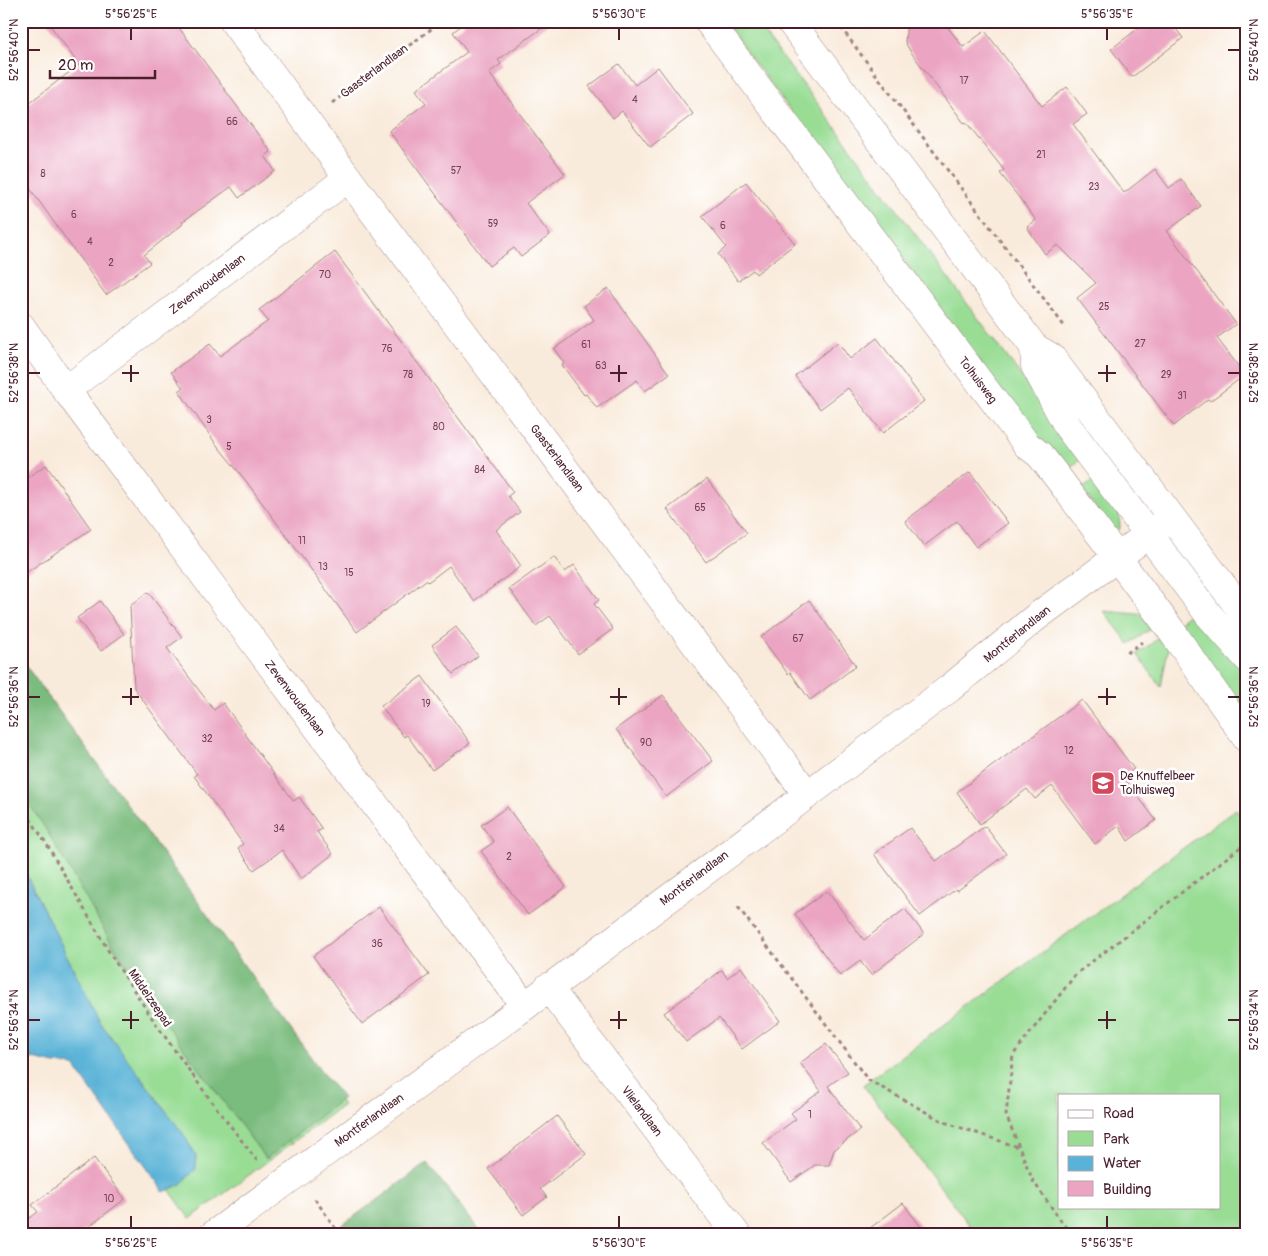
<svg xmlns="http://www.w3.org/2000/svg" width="1268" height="1256" font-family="Pangolin,sans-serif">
<rect width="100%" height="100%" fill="#fff"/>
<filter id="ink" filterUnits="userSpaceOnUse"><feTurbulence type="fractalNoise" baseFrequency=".02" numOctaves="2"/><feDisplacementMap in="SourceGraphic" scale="10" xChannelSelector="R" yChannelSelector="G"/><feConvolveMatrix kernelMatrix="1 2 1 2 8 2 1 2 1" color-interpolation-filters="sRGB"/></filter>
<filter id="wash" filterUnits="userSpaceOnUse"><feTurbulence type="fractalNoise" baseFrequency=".0096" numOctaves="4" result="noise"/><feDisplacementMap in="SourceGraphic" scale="20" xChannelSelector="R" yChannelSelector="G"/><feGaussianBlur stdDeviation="1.12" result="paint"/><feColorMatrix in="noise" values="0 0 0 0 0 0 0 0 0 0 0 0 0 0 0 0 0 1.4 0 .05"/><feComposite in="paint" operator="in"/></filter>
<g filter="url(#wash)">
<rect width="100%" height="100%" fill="#f9ebdb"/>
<g fill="#99dd95" stroke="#727e60" fill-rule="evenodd">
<polygon points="723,21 754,21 809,92 1061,429 1082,459 1063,472"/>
<polygon points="1096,479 1119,513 1120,528 1114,533 1082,489"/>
<polygon points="1195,610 1247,669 1247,716 1177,624"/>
<polygon points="1104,611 1147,615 1155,626 1129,644"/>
<polygon points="1163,635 1169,643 1161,687 1137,654"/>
<polygon points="21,663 343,1105 190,1219 21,979"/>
<path d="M 1236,809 L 1247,823 L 1247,1235 L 977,1235 L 863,1085 ZM 1059,1095 L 1219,1095 L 1219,1207 L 1059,1207 Z"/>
</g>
<g fill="#7abc7e" stroke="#626e54">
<polygon points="21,659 326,1078 343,1098 266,1159 162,1019 115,949 47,831 21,792"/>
<polygon points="427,1163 483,1235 330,1235 337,1229"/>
</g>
<polygon fill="#59b2d7" stroke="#526881" points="21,864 100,1022 184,1135 196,1156 196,1169 181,1184 164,1192 74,1066 55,1064 21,1056"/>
<g id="blocks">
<g fill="#eba5c2">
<polygon points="47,21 174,21 271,152 265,156 275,171 239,198 231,187 182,222 183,224 144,255 150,263 106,295 21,176 21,109 79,65"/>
<polygon points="467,21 552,21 498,60 501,64 489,73 565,174 526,203 550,235 521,257 514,248 489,266 389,131 426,103 416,90 467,52 453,32"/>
<polygon points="907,21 943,21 963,47 985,31 1042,106 1067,87 1087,114 1073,124 1124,193 1155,169 1169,188 1181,179 1201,206 1167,231 1236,324 1217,338 1245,375 1210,401 1208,399 1174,426 1077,298 1096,283 1058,245 1045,254 1027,227 1036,220 1000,173 1004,170 966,122 964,123 910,51 905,42"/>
<polygon points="1148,21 1170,21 1183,38 1132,77 1111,49"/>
<polygon points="619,64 635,85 658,67 693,114 650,147 622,111 613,118 589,86"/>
<polygon points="746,182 795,244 756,274 753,270 738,281 718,254 726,247 702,216"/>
<polygon points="335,252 503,478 513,492 508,496 520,512 496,530 521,566 474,601 449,566 428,582 426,580 357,632 246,481 216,444 179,391 183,388 171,372 210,344 220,356 268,321 259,310"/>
<polygon points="608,288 669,374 645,391 637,380 597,408 586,394 584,395 562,365 564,363 554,349 594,320 584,306"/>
<polygon points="877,338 924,401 883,433 848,388 820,409 795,376 838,342 850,359"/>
<polygon points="46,465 91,529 21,576 21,482"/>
<polygon points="970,472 1008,523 976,547 957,521 924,546 905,521"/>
<polygon points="707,479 747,533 706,562 667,509"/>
<polygon points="554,557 565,572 574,565 599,600 594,604 613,629 578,654 550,616 536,626 509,589"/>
<polygon points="148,592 182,637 167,648 214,710 223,703 281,784 294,801 299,797 322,829 317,832 333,854 301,879 282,850 254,870 238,848 243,844 194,776 197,774 134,688 130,606"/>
<polygon points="809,600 856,666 810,700 790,672 788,674 761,637"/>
<polygon points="100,601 124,634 101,651 77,618"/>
<polygon points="456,627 478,656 453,674 432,645"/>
<polygon points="422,676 470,743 432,770 407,735 404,737 381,706"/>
<polygon points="663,695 713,761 666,797 616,729"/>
<polygon points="1082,700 1134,769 1123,777 1156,820 1128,841 1119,826 1095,844 1052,786 1035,799 1027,789 980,824 957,792"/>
<polygon points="507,807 566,887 528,915 481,851 494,842 481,825"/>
<polygon points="985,826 1006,854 957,891 956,889 920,916 874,854 910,828 936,861"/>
<polygon points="827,891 864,940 905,909 924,934 871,975 860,961 840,976 795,914"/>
<polygon points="379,907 429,975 362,1024 313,956"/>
<polygon points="741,967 780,1021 742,1049 719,1018 686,1042 664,1013 722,970 727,978"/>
<polygon points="826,1044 848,1072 828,1086 860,1130 834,1150 829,1165 815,1165 791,1182 763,1143 796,1119 791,1113 821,1091 800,1063"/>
<polygon points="557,1116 586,1154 540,1189 547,1197 523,1215 488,1169"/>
<polygon points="94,1158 125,1199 78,1235 21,1235 21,1224 38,1212 32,1205"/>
<polygon points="903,1203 927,1235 861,1235"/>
</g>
</g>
</g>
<g filter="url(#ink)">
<use href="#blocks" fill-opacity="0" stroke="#a28583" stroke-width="1"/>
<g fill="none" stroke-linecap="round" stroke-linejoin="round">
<g stroke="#a28583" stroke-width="29">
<g id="street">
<polyline points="233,21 348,178 807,794"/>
<polyline points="708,21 1027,445 1040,455 1061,482 1171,630 1247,739"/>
<polyline points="21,326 66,390 525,1006"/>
<polyline points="66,390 348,178"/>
<polyline points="548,987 737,1235"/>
<polyline points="213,1235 525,1006 950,688 1035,618 1168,520"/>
</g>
</g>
<g stroke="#a28583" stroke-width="29">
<g id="secondary">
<polyline points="790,21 1034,347 1051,357 1060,369 1247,618"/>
<polyline points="1034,347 1035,366 1068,427 1209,615 1247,658"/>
</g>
</g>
<g stroke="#a28583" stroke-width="3" stroke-dasharray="4 4" stroke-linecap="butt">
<polyline points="836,21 1065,327"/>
<polyline points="332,103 442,21"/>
<polyline points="1127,653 1142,642"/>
<polyline points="21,805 46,843 112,957 158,1027 206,1094 258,1162"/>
<polyline points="738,907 868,1080 944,1122 1018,1147"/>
<polyline points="315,1199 340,1235"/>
<polyline points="1071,1235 1033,1181 1006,1115 1013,1055 1076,974 1247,842"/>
</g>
<use href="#street" stroke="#fff" stroke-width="28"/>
<use href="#secondary" stroke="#fff" stroke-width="28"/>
</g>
</g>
<path fill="none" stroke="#4a1f2b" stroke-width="2" d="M 131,28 L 131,40M 619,28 L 619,40M 1107,28 L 1107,40M 28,50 L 40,50M 1228,50 L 1240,50M 131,365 L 131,382M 619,365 L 619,382M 1107,365 L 1107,382M 28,373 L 40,373M 122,373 L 139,373M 610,373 L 627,373M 1098,373 L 1116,373M 1228,373 L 1240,373M 131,688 L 131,705M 619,688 L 619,705M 1107,688 L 1107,705M 28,697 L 40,697M 122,697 L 139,697M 610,697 L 627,697M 1098,697 L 1116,697M 1228,697 L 1240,697M 131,1011 L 131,1029M 619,1011 L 619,1029M 1107,1011 L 1107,1029M 28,1020 L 40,1020M 122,1020 L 139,1020M 610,1020 L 627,1020M 1098,1020 L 1116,1020M 1228,1020 L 1240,1020M 131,1216 L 131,1228M 619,1216 L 619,1228M 1107,1216 L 1107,1228"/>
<defs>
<g id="school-square" transform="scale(1.25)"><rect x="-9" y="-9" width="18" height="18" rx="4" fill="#d1495b" stroke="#fff"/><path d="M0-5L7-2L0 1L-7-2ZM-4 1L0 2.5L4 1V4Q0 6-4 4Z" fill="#fff"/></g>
</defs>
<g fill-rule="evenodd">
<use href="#school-square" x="1103" y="783"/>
</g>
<g text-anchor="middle" stroke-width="5" stroke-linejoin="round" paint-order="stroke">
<g font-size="10" fill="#724051">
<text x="964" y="84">17</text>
<text x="635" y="103">4</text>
<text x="232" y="125">66</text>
<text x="1041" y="158">21</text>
<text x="456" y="174">57</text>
<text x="43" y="177">8</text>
<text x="1094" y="190">23</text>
<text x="74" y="218">6</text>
<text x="493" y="227">59</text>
<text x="723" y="229">6</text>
<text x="90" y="245">4</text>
<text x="111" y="266">2</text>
<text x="325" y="278">70</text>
<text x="1104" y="310">25</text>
<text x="1140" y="347">27</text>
<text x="586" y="348">61</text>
<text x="387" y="352">76</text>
<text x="601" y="369">63</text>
<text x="408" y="378">78</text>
<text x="1166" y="378">29</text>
<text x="1182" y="399">31</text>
<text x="209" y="423">3</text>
<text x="439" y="430">80</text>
<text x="229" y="450">5</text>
<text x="480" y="473">84</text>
<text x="700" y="511">65</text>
<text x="302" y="544">11</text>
<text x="323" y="570">13</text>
<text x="349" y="576">15</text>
<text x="798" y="642">67</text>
<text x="426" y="707">19</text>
<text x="207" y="742">32</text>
<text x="646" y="746">90</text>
<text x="1069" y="754">12</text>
<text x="279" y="832">34</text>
<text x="509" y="860">2</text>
<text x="377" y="947">36</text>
<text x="810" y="1118">1</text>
<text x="109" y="1202">10</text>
</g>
<g font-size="12" fill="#4a1f2b" stroke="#fff">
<text transform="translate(374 71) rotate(-37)" y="4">Gaasterlandlaan</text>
<text transform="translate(207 284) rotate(-37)" y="4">Zevenwoudenlaan</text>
<text transform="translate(978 380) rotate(53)" y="4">Tolhuisweg</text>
<text transform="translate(557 458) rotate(53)" y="4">Gaasterlandlaan</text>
<text transform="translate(1017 634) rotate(-39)" y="4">Montferlandlaan</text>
<text transform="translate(295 698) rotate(53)" y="4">Zevenwoudenlaan</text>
<text transform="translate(694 878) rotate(-37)" y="4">Montferlandlaan</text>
<text transform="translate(150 998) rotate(56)" y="4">Middelzeepad</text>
<text transform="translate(642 1111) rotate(53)" y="4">Vlielandlaan</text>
<text transform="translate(369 1120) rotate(-36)" y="4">Montferlandlaan</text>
</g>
<g font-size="12" fill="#4a1f2b" stroke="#fff" text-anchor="start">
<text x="1120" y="780">De Knuffelbeer<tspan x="1120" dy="14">Tolhuisweg</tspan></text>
</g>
</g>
<rect width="1268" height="1256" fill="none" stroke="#fff" stroke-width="55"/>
<rect x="1058" y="1094" width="162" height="115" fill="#ffffff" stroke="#b7a5aa"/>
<rect x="1068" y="1110" width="25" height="8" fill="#ffffff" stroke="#b7a5aa"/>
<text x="1103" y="1118" font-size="15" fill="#4a1f2b">Road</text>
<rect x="1068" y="1131" width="25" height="15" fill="#99dd95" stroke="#b7a5aa"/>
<text x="1103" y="1144" font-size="15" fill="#4a1f2b">Park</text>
<rect x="1068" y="1156" width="25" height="15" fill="#59b2d7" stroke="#b7a5aa"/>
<text x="1103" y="1168" font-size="15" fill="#4a1f2b">Water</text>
<rect x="1068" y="1181" width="25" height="15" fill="#eba5c2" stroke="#b7a5aa"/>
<text x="1103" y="1194" font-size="15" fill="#4a1f2b">Building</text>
<path d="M50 70v8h105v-8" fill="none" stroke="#4a1f2b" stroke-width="2.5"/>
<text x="58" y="70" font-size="15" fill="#4a1f2b" stroke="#ffffff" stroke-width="4" paint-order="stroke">20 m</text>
<rect x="28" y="28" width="1212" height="1200" fill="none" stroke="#4a1f2b" stroke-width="2"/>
<g font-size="12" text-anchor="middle" fill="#4a1f2b">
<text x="131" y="18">5°56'25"E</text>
<text x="619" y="18">5°56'30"E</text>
<text x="1107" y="18">5°56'35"E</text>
<text transform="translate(14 50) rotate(-90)" y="4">52°56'40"N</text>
<text transform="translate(1254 50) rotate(-90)" y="4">52°56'40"N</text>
<text transform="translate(14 373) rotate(-90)" y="4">52°56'38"N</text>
<text transform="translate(1254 373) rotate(-90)" y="4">52°56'38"N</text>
<text transform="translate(14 697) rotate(-90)" y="4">52°56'36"N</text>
<text transform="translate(1254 697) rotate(-90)" y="4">52°56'36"N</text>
<text transform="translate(14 1020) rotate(-90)" y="4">52°56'34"N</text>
<text transform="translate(1254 1020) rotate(-90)" y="4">52°56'34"N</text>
<text x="131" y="1247">5°56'25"E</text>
<text x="619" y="1247">5°56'30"E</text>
<text x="1107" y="1247">5°56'35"E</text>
</g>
</svg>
